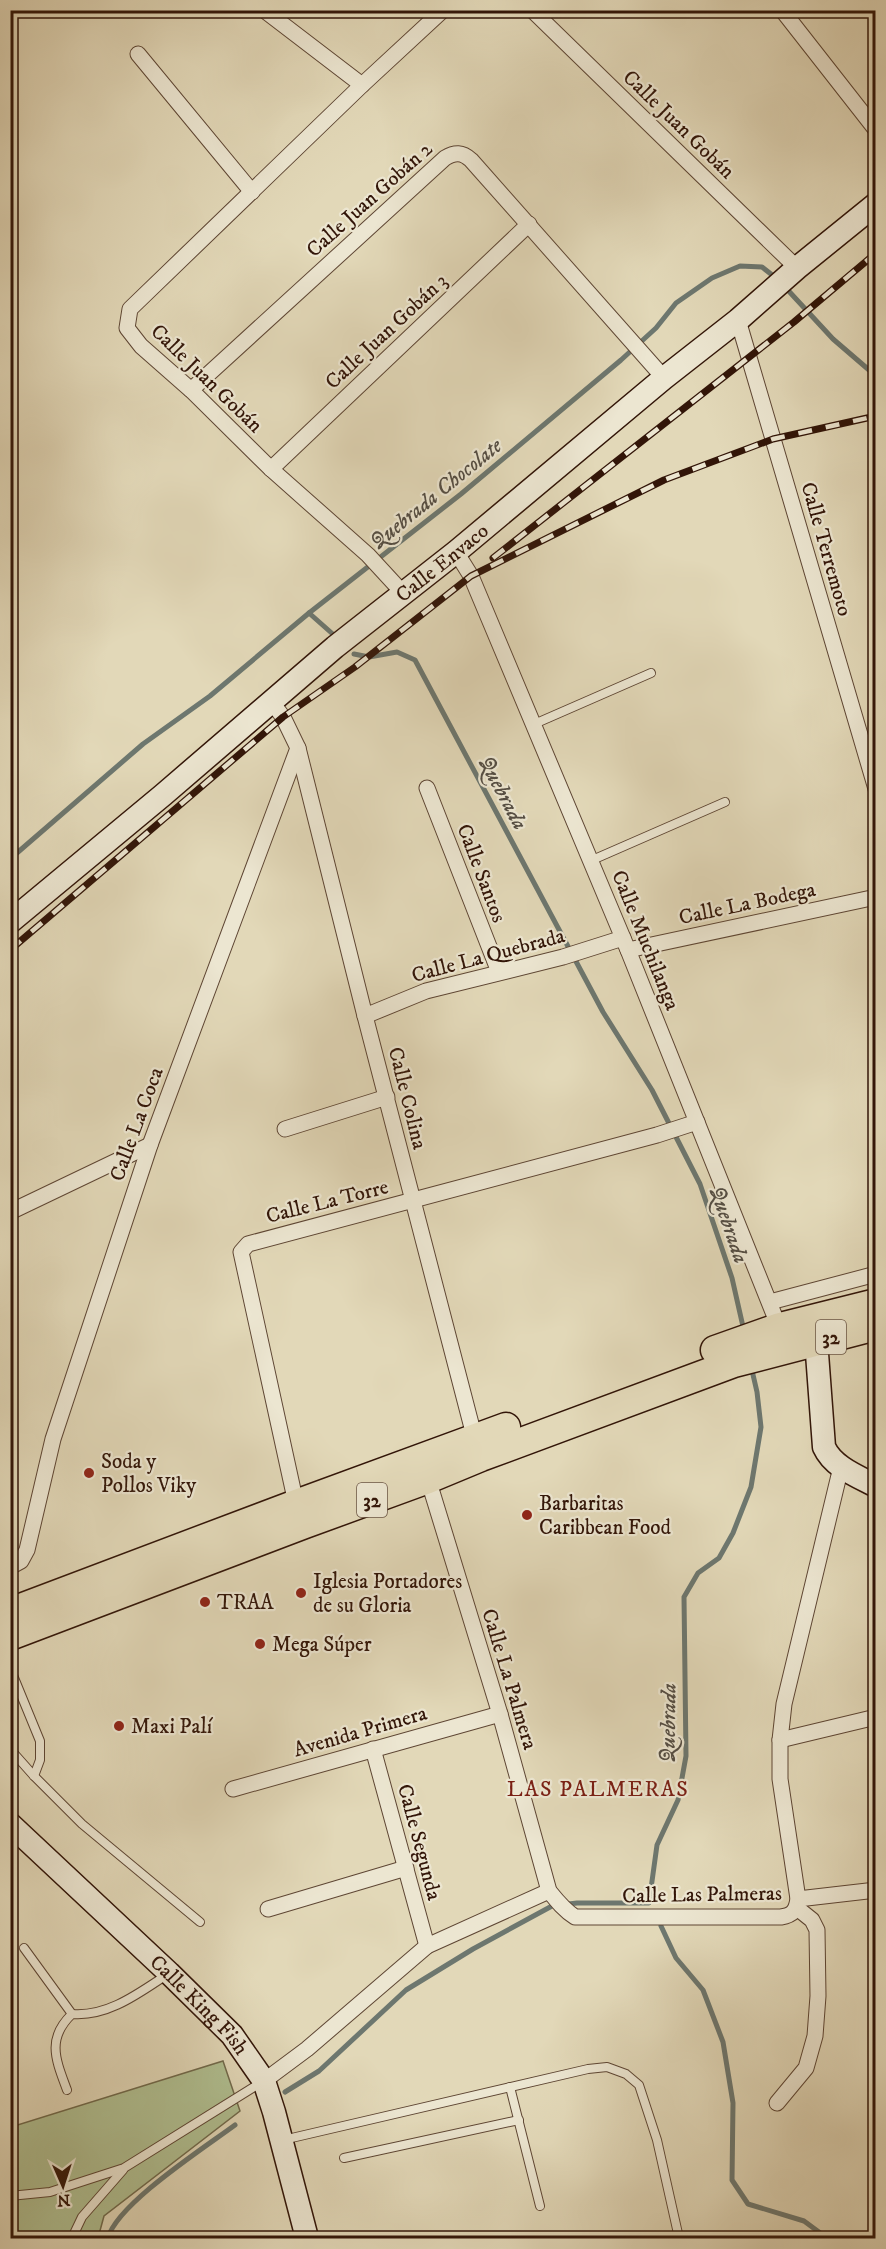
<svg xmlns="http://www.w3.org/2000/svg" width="886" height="2249" font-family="'IM FELL DW Pica',serif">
<rect width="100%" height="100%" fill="#e2d8b8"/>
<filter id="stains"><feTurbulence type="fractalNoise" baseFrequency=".00333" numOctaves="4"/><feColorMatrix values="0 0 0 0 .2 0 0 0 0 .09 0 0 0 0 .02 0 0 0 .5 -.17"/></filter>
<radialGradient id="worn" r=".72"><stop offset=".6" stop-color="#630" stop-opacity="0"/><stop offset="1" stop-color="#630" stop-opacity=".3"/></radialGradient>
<polygon fill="#b0bf91" stroke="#716a4c" stroke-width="1.5" points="223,2061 240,2111 104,2216 98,2238 11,2238 11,2127"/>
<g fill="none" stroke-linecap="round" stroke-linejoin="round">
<g stroke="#6d776f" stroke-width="5">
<polyline points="785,287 833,339 876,376"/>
<polyline points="309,613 335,636"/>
<polyline points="354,654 369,657 397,652 415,660 603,1012 652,1090 700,1184 732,1278 744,1331"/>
<polyline points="10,859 143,744 210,696 309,613 461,494 621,360 656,328 676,303 712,278 740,266 762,267 776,278"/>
<polyline points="661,1926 676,1958 703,1990 723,2042 733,2103 732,2180 748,2204 804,2221 827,2238"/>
<polyline points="285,2092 319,2071 406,1990 473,1949 552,1906 577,1903 649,1903 657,1845 678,1800 686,1756 684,1597 698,1573 719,1558 733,1533 751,1487 761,1427 757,1392 751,1366"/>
<path d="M 108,2238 C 117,2204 204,2148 235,2125"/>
</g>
<g stroke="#5e4634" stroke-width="10">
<g id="lane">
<polyline points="532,725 651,673"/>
<polyline points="590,861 725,802"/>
<polyline points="10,1668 40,1741 40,1760 34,1776"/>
<polyline points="10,1749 34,1776 82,1824 200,1922"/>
<polyline points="24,1948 72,2014"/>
<polyline points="510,2087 540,2206"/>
<path d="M 67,2090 C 56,2060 46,2039 72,2014 C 108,2017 139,1993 168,1974"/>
<polyline points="283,2140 588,2069 607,2067 626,2074 639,2085 657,2140 679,2238"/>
<polyline points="344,2158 519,2120"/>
<polyline points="10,2196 50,2192 124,2168 262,2082"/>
<polyline points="72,2238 82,2217 123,2170"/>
</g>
</g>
<g stroke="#5e4634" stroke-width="17">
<g id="street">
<polyline points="264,10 362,85"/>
<polyline points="532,10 797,268"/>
<polyline points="782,10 876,130"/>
<polyline points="138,54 252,192"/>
<polyline points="738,320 876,789"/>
<path d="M 191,390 L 445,158 C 455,152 462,152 471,160 L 664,378"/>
<polyline points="271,469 529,224"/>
<polyline points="456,552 471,576 628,950 781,1332"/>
<polyline points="403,593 368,555 271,469 191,390 141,346 127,328 130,309 362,85 443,10"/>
<polyline points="298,748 365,1016 476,1443"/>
<polyline points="427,788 499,972"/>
<polyline points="628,950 876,897"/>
<polyline points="365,1016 426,991 563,957 623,938"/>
<polyline points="285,1129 387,1097"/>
<polyline points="10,1212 150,1145"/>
<polyline points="770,1302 876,1274"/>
<path d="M 428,1479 L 500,1714 L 549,1891 C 557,1901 564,1910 575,1917 L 781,1917 C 793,1915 796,1911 798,1899 L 780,1779 L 780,1740 L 784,1704 L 841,1467"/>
<polyline points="297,1508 241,1252 248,1244 657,1135 697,1122"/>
<polyline points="10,1567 21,1561 27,1550 53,1439 150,1145 298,748 283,717 271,701"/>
<polyline points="780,1740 876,1717"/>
<polyline points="373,1749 427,1946"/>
<polyline points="233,1789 500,1714"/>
<polyline points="798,1899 876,1890"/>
<polyline points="268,1909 406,1868"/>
<polyline points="264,2081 307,2049 427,1946 549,1891"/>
<polyline points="777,2103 806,2068 815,2036 818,1996 817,1930 812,1920 797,1908"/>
</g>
</g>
<g stroke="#321508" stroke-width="25">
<g id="secondary">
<path id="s1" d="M 10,922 L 163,795 L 335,647 L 456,552 L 664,378 L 738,320 L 797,268 L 876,204"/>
<path d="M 816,1340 L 824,1447 C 833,1467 857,1476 876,1486"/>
<path id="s2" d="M 10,1824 L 169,1973 L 232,2035 L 264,2081 L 274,2112 L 307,2238"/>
</g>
</g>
<g stroke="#321508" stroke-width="31">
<g id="highway">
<polyline points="715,1350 780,1327 876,1303"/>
<polyline points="10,1612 296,1504 506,1427"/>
<polyline points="10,1636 305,1524 428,1479 481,1457 734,1363 876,1326"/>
</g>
</g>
<use href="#lane" stroke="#ece6d1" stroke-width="8"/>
<use href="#street" stroke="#ece6d1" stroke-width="15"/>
<use href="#secondary" stroke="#ece6d1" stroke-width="22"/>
<use href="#highway" stroke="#e2d8b8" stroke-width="28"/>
<g stroke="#321508" stroke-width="7">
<g id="rail">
<polyline points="493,558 794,322 876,253"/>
<polyline points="10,950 283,717 355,667 471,576 664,480 773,439 876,416"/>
</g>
</g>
<use href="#rail" stroke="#ece6d1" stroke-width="4.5" stroke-dasharray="14" stroke-linecap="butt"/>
</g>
<g fill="#8f2418" stroke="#ece6d1" stroke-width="2">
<circle cx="89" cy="1473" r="6"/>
<circle cx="527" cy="1515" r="6"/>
<circle cx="301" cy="1593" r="6"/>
<circle cx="205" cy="1602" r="6"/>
<circle cx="260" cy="1644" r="6"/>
<circle cx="119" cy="1726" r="6"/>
</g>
<g text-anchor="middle" stroke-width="4.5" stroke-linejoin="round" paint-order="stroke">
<g fill="#ece6d1" stroke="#6a5444" stroke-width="1.5">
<rect x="816" y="1320" width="30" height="34" rx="4.5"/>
<rect x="357" y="1483" width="30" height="34" rx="4.5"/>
</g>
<g font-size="20" font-weight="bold" fill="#321508">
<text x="831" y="1344">32</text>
<text x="372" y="1507">32</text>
</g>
<g font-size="21" fill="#321508" stroke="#ece6d1">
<text transform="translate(679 124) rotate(44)" y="7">Calle Juan Gobán</text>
<text transform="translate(369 199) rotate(-42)" y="7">Calle Juan Gobán 2</text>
<text transform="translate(386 331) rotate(-43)" y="7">Calle Juan Gobán 3</text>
<text transform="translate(207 378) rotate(44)" y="7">Calle Juan Gobán</text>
<text transform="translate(827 549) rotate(74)" y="7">Calle Terremoto</text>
<text dy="7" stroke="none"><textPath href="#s1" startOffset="562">Calle Envaco</textPath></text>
<text transform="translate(482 873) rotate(69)" y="7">Calle Santos</text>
<text transform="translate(747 903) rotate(-12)" y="7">Calle La Bodega</text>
<text transform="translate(646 940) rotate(68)" y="7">Calle Muchilanga</text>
<text transform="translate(488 955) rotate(-15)" y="7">Calle La Quebrada</text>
<text transform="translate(408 1098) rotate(76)" y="7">Calle Colina</text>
<text transform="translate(136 1124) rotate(-70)" y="7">Calle La Coca</text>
<text transform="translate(327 1201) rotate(-14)" y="7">Calle La Torre</text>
<text transform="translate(510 1679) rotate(73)" y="7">Calle La Palmera</text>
<text transform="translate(360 1731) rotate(-16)" y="7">Avenida Primera</text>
<text transform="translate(420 1842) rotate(75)" y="7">Calle Segunda</text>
<text transform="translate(702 1894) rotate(-1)" y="7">Calle Las Palmeras</text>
<text dy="7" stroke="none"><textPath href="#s2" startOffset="262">Calle King Fish</textPath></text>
</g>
<g font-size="21" fill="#321508" stroke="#ece6d1" text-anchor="start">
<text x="101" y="1468">Soda y<tspan x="101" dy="24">Pollos Viky</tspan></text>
<text x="539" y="1510">Barbaritas<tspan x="539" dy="24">Caribbean Food</tspan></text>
<text x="313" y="1588">Iglesia Portadores<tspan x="313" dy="24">de su Gloria</tspan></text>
<text x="217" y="1609">TRAA</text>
<text x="272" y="1651">Mega Súper</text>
<text x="131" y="1733">Maxi Palí</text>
</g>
<g font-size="22" font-style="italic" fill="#554e44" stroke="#ece6d1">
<text transform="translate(435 493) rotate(-39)" y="8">Quebrada Chocolate</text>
<text transform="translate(504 792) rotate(62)" y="8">Quebrada</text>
<text transform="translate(730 1224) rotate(71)" y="8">Quebrada</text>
<text transform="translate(667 1723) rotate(-89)" y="8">Quebrada</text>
</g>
<g font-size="22" letter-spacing="1.5" fill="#7a1f14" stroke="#ece6d1">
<text x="598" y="1796">LAS PALMERAS</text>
</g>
</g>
<rect width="886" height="2249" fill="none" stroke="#e2d8b8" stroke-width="36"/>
<rect x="12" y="12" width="862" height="2225" fill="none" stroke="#321508" stroke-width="3"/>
<rect x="18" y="18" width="850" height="2213" fill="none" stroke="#321508" stroke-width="1.5"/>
<g transform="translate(63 2186) rotate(177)" stroke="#ece6d1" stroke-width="4.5" paint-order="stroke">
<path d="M0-4.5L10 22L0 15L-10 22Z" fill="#321508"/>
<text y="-9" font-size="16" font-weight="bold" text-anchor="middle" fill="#321508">N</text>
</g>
<rect width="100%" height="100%" filter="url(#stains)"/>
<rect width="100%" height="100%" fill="url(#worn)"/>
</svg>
